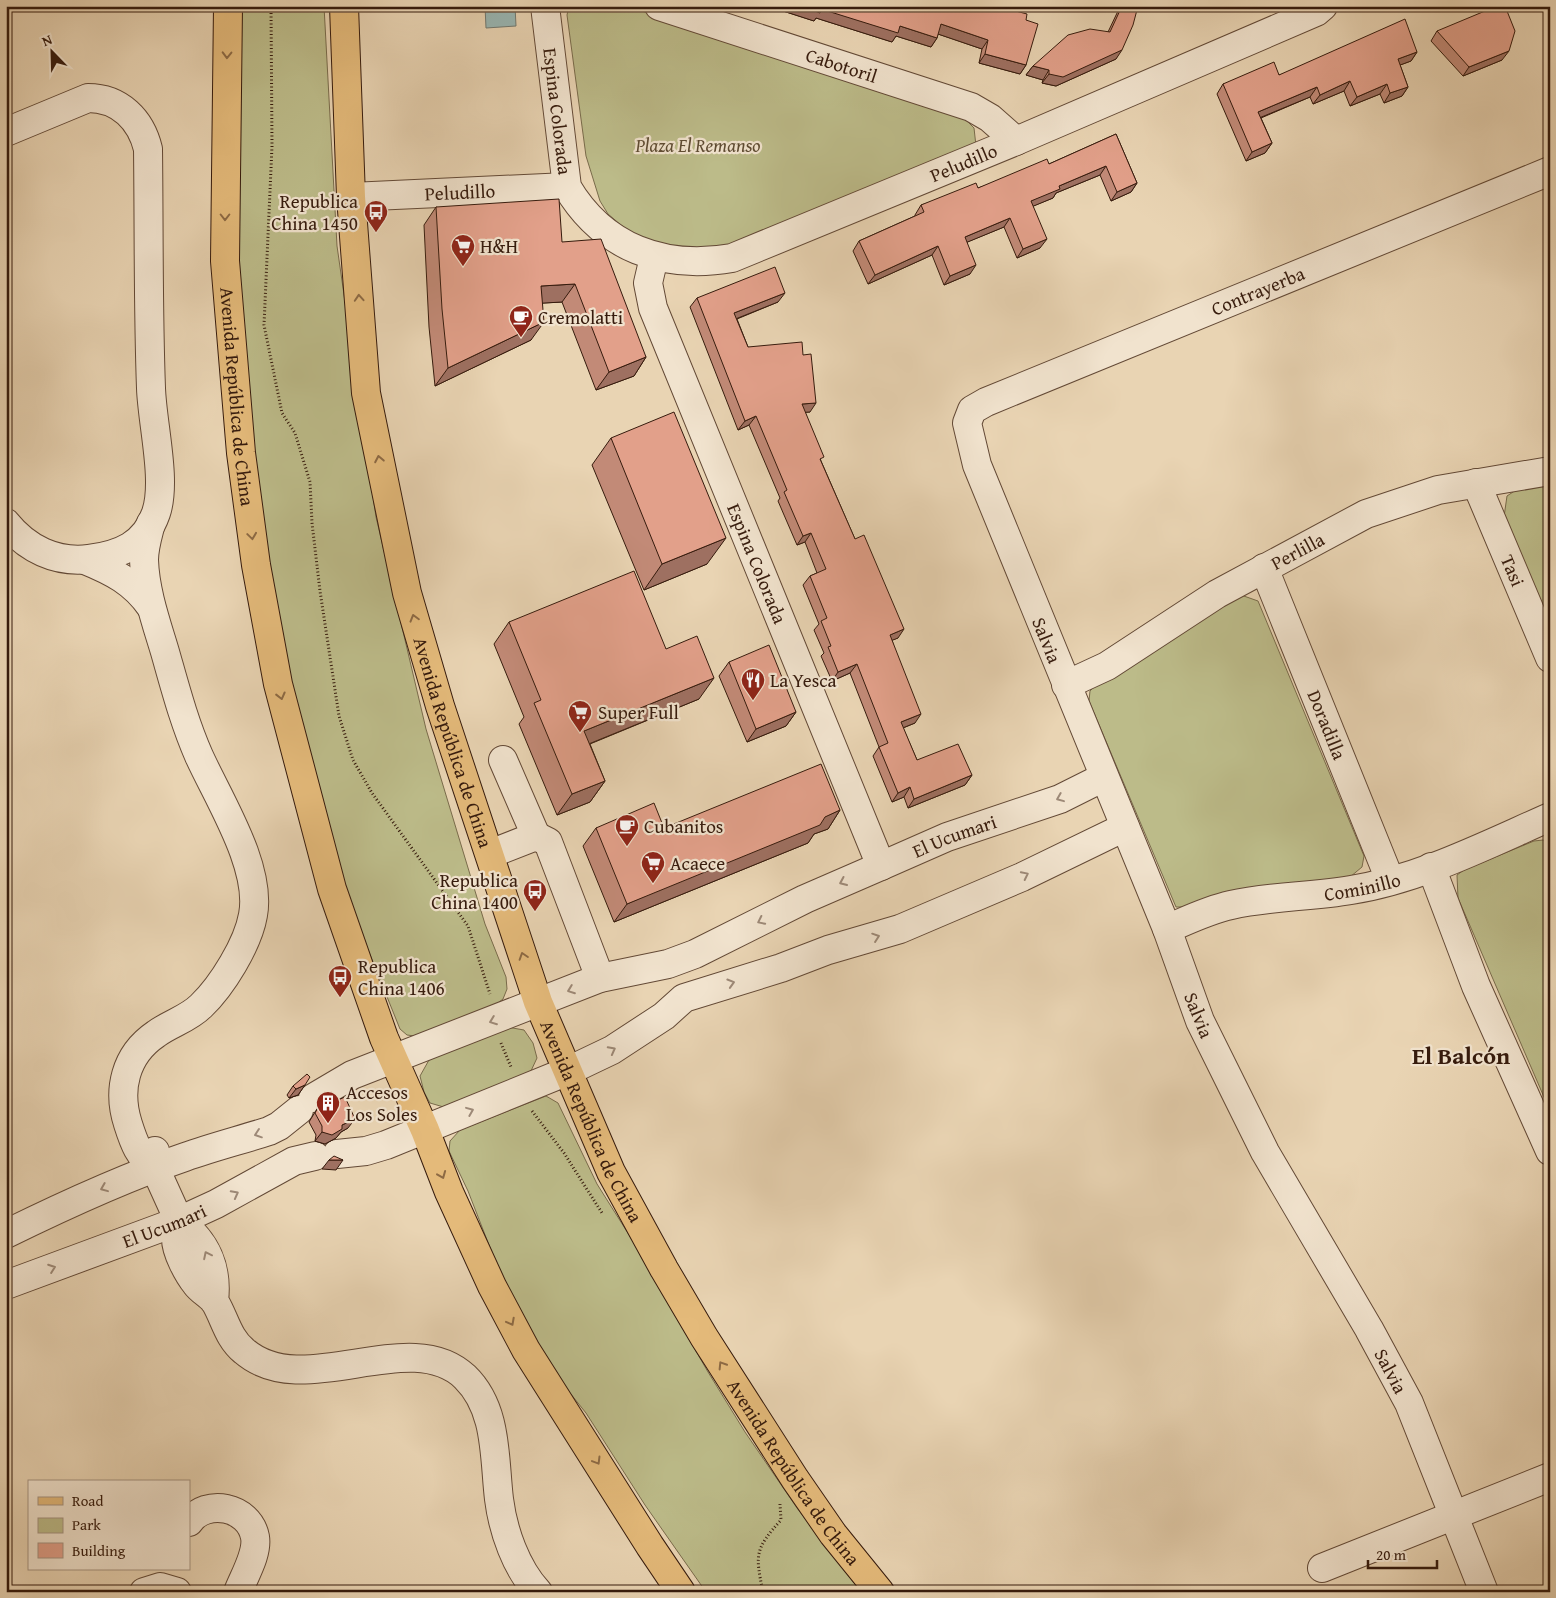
<svg xmlns="http://www.w3.org/2000/svg" width="1556" height="1598" font-family="'Gentium Book Plus',serif">
<rect width="100%" height="100%" fill="#e9d4b3"/>
<filter id="stains"><feTurbulence type="fractalNoise" baseFrequency=".004" numOctaves="4"/><feColorMatrix values="0 0 0 0 .2 0 0 0 0 .09 0 0 0 0 .02 0 0 0 .5 -.17"/></filter>
<radialGradient id="worn" r=".72"><stop offset=".6" stop-color="#630" stop-opacity="0"/><stop offset="1" stop-color="#630" stop-opacity=".3"/></radialGradient>
<g fill="#bcbb89" stroke="#796b4b">
<polygon points="239,6 324,6 337,246 376,517 426,729 485,924 506,977 507,989 503,999 494,1006 415,1036 407,1035 400,1029 350,905 311,775 269,580 240,333 237,234"/>
<polygon points="569,6 627,6 966,120 974,128 976,146 723,252 651,243 628,231 608,214 600,201 586,156 567,15"/>
<polygon points="1550,482 1550,634 1504,517 1507,496 1516,490"/>
<polygon points="1241,595 1258,601 1364,856 1362,867 1350,877 1189,907 1176,907 1089,701 1090,691 1097,684"/>
<polygon points="1543,840 1550,843 1550,1111 1458,898 1457,875 1464,870 1534,841"/>
<polygon points="507,1027 524,1030 533,1043 537,1058 530,1073 447,1108 430,1103 424,1092 420,1076 429,1060"/>
<polygon points="546,1096 558,1103 597,1184 631,1238 708,1372 745,1432 797,1508 861,1592 706,1592 645,1505 586,1413 542,1358 508,1294 468,1191 449,1151 450,1141 460,1130"/>
</g>
<polygon fill="#99b7b4" stroke="#717971" points="485,6 515,6 516,26 486,28"/>
<g fill="none" stroke-linecap="round" stroke-linejoin="round">
<g stroke="#634936" stroke-width="30">
<g id="minor">
<path id="s1" d="M 545,6 L 567,187 C 603,248 664,270 732,258 L 1016,141 L 1316,12 L 1323,6"/>
<path id="s2" d="M 659,6 L 971,107 L 990,118 L 1016,141"/>
<path d="M 6,132 L 88,98 C 120,98 141,120 148,149 C 149,229 148,309 151,388 C 152,423 167,481 156,513 C 145,545 120,555 89,559 C 56,563 27,549 6,523"/>
<path id="s3" d="M 351,197 L 567,187"/>
<path id="s4" d="M 654,257 L 648,283 L 653,308 L 881,866"/>
<path id="s5" d="M 1476,483 L 1550,658"/>
<path d="M 151,523 C 148,535 144,547 144,560 C 145,591 156,622 165,652 C 175,687 184,722 199,756 C 219,800 262,867 253,915 C 248,944 222,986 201,1006 C 188,1019 171,1023 156,1034 C 125,1055 117,1090 128,1124 C 134,1143 139,1157 155,1168"/>
<path d="M 85,560 C 112,571 134,582 151,607"/>
<path id="s6" d="M 1264,568 L 1390,880"/>
<path id="s7" d="M 1066,685 L 1107,666 L 1217,594 L 1366,514 L 1438,490 L 1550,471"/>
<polyline points="503,760 536,836"/>
<polyline points="490,854 536,836 548,842 600,978"/>
<polyline points="1431,867 1476,986 1550,1151"/>
<path id="s8" d="M 1167,929 C 1188,920 1208,910 1231,905 C 1270,896 1311,897 1351,890 C 1420,879 1486,845 1550,817"/>
<path id="s9" d="M 313,1098 L 352,1075 L 600,978 L 668,964 L 695,954 L 805,899 L 881,866 L 947,837 L 1060,799 L 1104,777"/>
<polyline points="155,1151 155,1168 179,1221"/>
<polyline points="337,1154 366,1151 386,1145 568,1071 612,1050 664,1016 684,998 781,968 828,950 900,929 1022,877 1125,827"/>
<path d="M 6,1234 C 65,1205 123,1178 185,1157 C 213,1147 241,1140 269,1131 L 279,1126 L 299,1110"/>
<path id="s10" d="M 6,1285 L 179,1221 L 216,1204 L 294,1161 L 315,1156"/>
<path d="M 214,1301 C 218,1268 206,1241 179,1221 C 178,1227 176,1233 176,1239 C 176,1252 188,1274 196,1284 C 201,1291 210,1295 215,1302 C 225,1319 228,1338 244,1351 C 304,1403 409,1324 465,1377 C 498,1409 494,1458 499,1499 C 503,1531 516,1568 538,1592"/>
<path d="M 189,1522 C 206,1498 249,1506 255,1537 C 258,1554 244,1576 238,1592"/>
<polyline points="1322,1568 1550,1477"/>
<polyline points="144,1592 160,1587 177,1592"/>
<path id="s11" d="M 1484,1592 L 1409,1403 L 1369,1329 L 1265,1152 L 1200,1021 L 1167,929 L 977,465 L 967,423 L 972,410 L 986,402 L 1550,171"/>
</g>
</g>
<g stroke="#361b0d" stroke-width="30">
<g id="major">
<path id="s12" d="M 228,6 L 225,261 L 241,453 L 256,565 L 278,684 L 332,889 L 384,1038 L 425,1130 L 449,1192 L 492,1286 L 526,1350 L 650,1546 L 681,1592"/>
<path id="s13" d="M 344,6 L 351,197 L 366,393 L 407,593 L 440,706 L 538,1002 L 611,1172 L 664,1269 L 704,1337 L 795,1479 L 833,1534 L 880,1592"/>
</g>
</g>
<g stroke="#361b0d" stroke-width="3" stroke-dasharray="1 2.5" stroke-linecap="butt">
<polyline points="271,6 272,146 264,325 282,413 295,433 310,482 312,523 320,591 339,716 353,760 372,793 468,926 490,994"/>
<polyline points="501,1043 511,1067"/>
<polyline points="532,1111 564,1153 602,1213"/>
<path d="M 763,1592 C 755,1554 755,1549 781,1520 L 780,1504"/>
</g>
<use href="#minor" stroke="#f1e3ce" stroke-width="28"/>
<use href="#major" stroke="#e4ba7a" stroke-width="28"/>
</g>
<g fill="#c28a77" stroke="#361b0d">
<polygon points="781,6 997,6 1026,20 1026,65 1020,74 979,63 982,49 938,34 937,38 931,47 896,36 892,42 816,18 814,21 780,10"/>
<polygon points="1115,6 1138,6 1116,59 1056,86 1042,83 1043,80 1026,75 1033,66 1108,32 1118,11 1113,10"/>
<polygon points="1437,31 1502,60 1463,76 1431,41"/>
<polygon points="1417,52 1411,61 1400,65 1408,87 1402,96 1384,103 1380,94 1350,106 1344,91 1313,104 1310,97 1261,118 1272,143 1265,153 1246,161 1217,94 1223,84"/>
<polygon points="1116,134 1137,183 1131,192 1111,201 1100,175 1056,193 1053,198 1033,206 1040,248 1017,258 1004,227 967,242 970,274 944,285 932,255 868,284 853,251 859,241 915,216 915,215 921,205 978,188 1049,164"/>
<polygon points="436,207 562,242 646,357 634,376 596,390 562,302 542,303 531,340 435,386 429,327 424,225"/>
<polygon points="697,298 778,302 737,319 748,347 810,412 805,412 821,461 898,638 892,640 915,723 903,728 917,760 972,775 965,785 908,808 904,797 892,802 873,756 879,747 850,673 832,681 821,656 824,653 814,630 819,624 803,585 810,576 817,573 805,542 797,545 778,501 780,498 749,425 738,430 690,307"/>
<polygon points="611,438 707,564 644,590 592,465"/>
<polygon points="509,622 666,649 699,699 590,744 605,781 590,802 557,815 519,724 524,717 494,644"/>
<polygon points="729,662 796,712 786,726 747,742 719,676"/>
<polygon points="840,810 828,829 814,834 808,843 614,922 583,846 596,828 664,828"/>
<polygon points="305,1085 298,1095 289,1098 287,1095 293,1086"/>
<polygon points="320,1104 348,1128 341,1132 336,1138 325,1144 315,1141 316,1135 309,1122"/>
</g>
<g fill="#9e7061" stroke="#361b0d">
<polygon points="783,6 802,6 821,9 900,26 937,38 931,47 896,36 892,42 816,18 814,21 780,10"/>
<polygon points="1116,6 1121,6 1118,11 1113,10"/>
<polygon points="941,24 988,40 982,49 935,33"/>
<polygon points="1122,50 1116,59 1056,86 1042,83 1049,74"/>
<polygon points="1509,51 1502,60 1463,76 1469,67"/>
<polygon points="1417,52 1411,61 1392,68 1398,59"/>
<polygon points="985,54 1026,65 1020,74 979,63"/>
<polygon points="1033,66 1049,70 1043,80 1026,75"/>
<polygon points="1350,81 1344,91 1313,104 1320,95"/>
<polygon points="1387,84 1380,94 1350,106 1357,97"/>
<polygon points="1317,87 1310,97 1252,121 1258,112"/>
<polygon points="1408,87 1402,96 1384,103 1390,93"/>
<polygon points="1272,143 1265,153 1246,161 1252,152"/>
<polygon points="1106,166 1100,175 1056,193 1053,198 1024,210 1031,201 1059,186"/>
<polygon points="1137,183 1131,192 1111,201 1117,192"/>
<polygon points="1010,218 1004,227 958,246 965,237"/>
<polygon points="1047,239 1040,248 1017,258 1023,249"/>
<polygon points="938,246 932,255 868,284 875,275"/>
<polygon points="976,265 970,274 944,285 950,276"/>
<polygon points="575,284 562,302 528,304 541,286"/>
<polygon points="785,293 778,302 728,322 734,313"/>
<polygon points="544,322 531,340 435,386 448,368"/>
<polygon points="646,357 634,376 596,390 609,372"/>
<polygon points="816,403 810,412 795,413 802,404"/>
<polygon points="756,416 749,425 738,430 745,421"/>
<polygon points="811,533 805,542 797,545 803,536"/>
<polygon points="726,538 707,564 644,590 662,564"/>
<polygon points="904,629 898,638 883,644 890,635"/>
<polygon points="857,664 850,673 832,681 838,672"/>
<polygon points="714,678 699,699 569,752 584,731"/>
<polygon points="796,712 786,726 747,742 756,729"/>
<polygon points="921,714 915,723 895,731 901,722"/>
<polygon points="972,775 965,785 908,808 914,799"/>
<polygon points="605,781 590,802 557,815 572,794"/>
<polygon points="910,787 904,797 892,802 898,793"/>
<polygon points="840,810 828,829 814,834 808,843 614,922 627,904"/>
<polygon points="305,1085 298,1095 289,1098 296,1089"/>
<polygon points="355,1119 348,1128 341,1132 336,1138 325,1144 315,1141 322,1132 342,1125"/>
<polygon points="329,1160 343,1160 336,1170 322,1169"/>
</g>
<g fill="#e2a08a" stroke="#361b0d">
<polygon points="802,6 997,6 1027,14 1026,20 1038,24 1026,65 985,54 988,40 941,24 937,38 900,26 898,33 821,9 820,13"/>
<polygon points="1122,6 1138,6 1133,25 1122,50 1063,77 1049,74 1049,70 1033,66 1068,35 1090,29 1110,32"/>
<polygon points="1497,6 1505,6 1515,31 1509,51 1469,67 1437,31"/>
<polygon points="1405,19 1417,52 1398,59 1408,87 1390,93 1387,84 1357,97 1350,81 1320,95 1317,87 1258,112 1272,143 1252,152 1223,84 1274,62 1279,75"/>
<polygon points="1116,134 1137,183 1117,192 1106,166 1059,186 1060,189 1031,201 1047,239 1023,249 1010,218 965,237 976,265 950,276 938,246 875,275 859,241 924,212 921,205 976,183 978,188 1047,159 1049,164"/>
<polygon points="559,199 562,242 601,239 646,357 609,372 575,284 541,286 544,322 448,368 442,309 436,207"/>
<polygon points="775,267 785,293 734,313 748,347 802,342 803,355 811,354 816,403 802,404 824,457 820,459 855,539 864,535 904,629 890,635 921,714 901,722 917,760 958,744 972,775 914,799 910,787 898,793 879,747 888,743 857,664 838,672 828,647 831,646 821,621 827,618 810,576 826,569 811,533 803,536 784,492 787,490 756,416 745,421 697,298"/>
<polygon points="674,412 726,538 662,564 611,438"/>
<polygon points="634,571 666,649 697,636 714,678 584,731 605,781 572,794 534,703 541,700 509,622"/>
<polygon points="769,645 796,712 756,729 729,662"/>
<polygon points="821,764 840,810 825,817 820,825 627,904 596,828 654,803 664,828"/>
<polygon points="307,1074 310,1077 305,1085 296,1089 293,1086"/>
<polygon points="345,1097 355,1119 342,1125 342,1129 332,1135 322,1132 322,1126 315,1113 320,1104 329,1101 331,1103"/>
<polygon points="334,1156 343,1160 329,1160"/>
</g>
<defs><path id="oneway-chevron" d="M-2-3.5L2.5 0L-2 3.5" fill="none" stroke-width="1.6" stroke-linecap="round" stroke-linejoin="round" transform="scale(1.25)"/></defs>
<g stroke="#8d6a44">
<use href="#oneway-chevron" transform="translate(227 55) rotate(91)"/>
<use href="#oneway-chevron" transform="translate(225 217) rotate(90)"/>
<use href="#oneway-chevron" transform="translate(359 298) rotate(-94)"/>
<use href="#oneway-chevron" transform="translate(379 459) rotate(-101)"/>
<use href="#oneway-chevron" transform="translate(252 536) rotate(82)"/>
<use href="#oneway-chevron" transform="translate(414 618) rotate(-106)"/>
<use href="#oneway-chevron" transform="translate(281 696) rotate(76)"/>
<use href="#oneway-chevron" transform="translate(523 956) rotate(-108)"/>
<use href="#oneway-chevron" transform="translate(442 1175) rotate(68)"/>
<use href="#oneway-chevron" transform="translate(511 1322) rotate(62)"/>
<use href="#oneway-chevron" transform="translate(722 1365) rotate(-122)"/>
<use href="#oneway-chevron" transform="translate(597 1461) rotate(59)"/>
</g>
<g stroke="#9d8977">
<use href="#oneway-chevron" transform="translate(1060 798) rotate(158)"/>
<use href="#oneway-chevron" transform="translate(1025 875) rotate(-26)"/>
<use href="#oneway-chevron" transform="translate(843 882) rotate(156)"/>
<use href="#oneway-chevron" transform="translate(761 921) rotate(154)"/>
<use href="#oneway-chevron" transform="translate(876 937) rotate(-19)"/>
<use href="#oneway-chevron" transform="translate(731 983) rotate(-17)"/>
<use href="#oneway-chevron" transform="translate(571 990) rotate(159)"/>
<use href="#oneway-chevron" transform="translate(493 1021) rotate(159)"/>
<use href="#oneway-chevron" transform="translate(612 1050) rotate(-28)"/>
<use href="#oneway-chevron" transform="translate(470 1111) rotate(-22)"/>
<use href="#oneway-chevron" transform="translate(258 1134) rotate(161)"/>
<use href="#oneway-chevron" transform="translate(104 1188) rotate(158)"/>
<use href="#oneway-chevron" transform="translate(235 1194) rotate(-28)"/>
<use href="#oneway-chevron" transform="translate(207 1255) rotate(-116)"/>
<use href="#oneway-chevron" transform="translate(52 1268) rotate(-20)"/>
</g>
<defs>
<g id="bus-pin" transform="scale(1.25)"><path d="M0 17L-7.5 6A9.5 9.5 0 1 1 7.5 6Z" fill="#8f2418" stroke="#f1e3ce"/><path d="M-5-6H5V4H4V6H2V4H-2V6H-4V4H-5ZM-3.5-4V0h7V-4ZM-3.5 1.2v1.5H-2V1.2ZM2 1.2v1.5H3.5V1.2Z" fill="#fff"/></g>
<g id="supermarket-pin" transform="scale(1.25)"><path d="M0 17L-7.5 6A9.5 9.5 0 1 1 7.5 6Z" fill="#8f2418" stroke="#f1e3ce"/><path d="M-6-5.5h2.5l.6 2H6L4.5 2H-2.5L-4.4-4H-6ZM-1.5 3.2a1.3 1.3 0 1 0 .1 0ZM3 3.2a1.3 1.3 0 1 0 .1 0Z" fill="#fff"/></g>
<g id="cafe-pin" transform="scale(1.25)"><path d="M0 17L-7.5 6A9.5 9.5 0 1 1 7.5 6Z" fill="#8f2418" stroke="#f1e3ce"/><path d="M-5.5-4.5H6V0H3Q3 3.5 0 3.5H-2.5Q-5.5 3.5-5.5 0ZM3-3.2v2h1.7v-2ZM-6 4.5H4V6H-6Z" fill="#fff"/></g>
<g id="restaurant-pin" transform="scale(1.25)"><path d="M0 17L-7.5 6A9.5 9.5 0 1 1 7.5 6Z" fill="#8f2418" stroke="#f1e3ce"/><path d="M-5-6h1v4h1v-4h1v4h1v-4h1v5L-1.5 .5V6h-2V.5L-5-1ZM5-6V6H3V1.5H1.5Q1.5-4 5-6Z" fill="#fff"/></g>
<g id="building-pin" transform="scale(1.25)"><path d="M0 17L-7.5 6A9.5 9.5 0 1 1 7.5 6Z" fill="#8f2418" stroke="#f1e3ce"/><path d="M-4-6H4V6H1V3H-1V6H-4ZM-2.5-4.3h1.7v1.8h-1.7ZM.8-4.3h1.7v1.8H.8ZM-2.5-1h1.7V.8h-1.7ZM.8-1h1.7V.8H.8Z" fill="#fff"/></g>
</defs>
<g fill-rule="evenodd">
<use href="#bus-pin" x="376" y="212"/>
<use href="#supermarket-pin" x="463" y="246"/>
<use href="#cafe-pin" x="521" y="317"/>
<use href="#restaurant-pin" x="753" y="680"/>
<use href="#supermarket-pin" x="580" y="712"/>
<use href="#cafe-pin" x="627" y="826"/>
<use href="#supermarket-pin" x="653" y="863"/>
<use href="#bus-pin" x="535" y="891"/>
<use href="#bus-pin" x="340" y="977"/>
<use href="#building-pin" x="328" y="1103"/>
</g>
<g text-anchor="middle" stroke-width="4.5" stroke-linejoin="round" paint-order="stroke">
<g font-size="19" fill="#361b0d" stroke="#f1e3ce">
<text dy="7" stroke="none"><textPath href="#s2" startOffset="192">Cabotoril</textPath></text>
<text dy="7" stroke="none"><textPath href="#s1" startOffset="106">Espina Colorada</textPath></text>
<text dy="7" stroke="none"><textPath href="#s1" startOffset="625">Peludillo</textPath></text>
<text dy="7" stroke="none"><textPath href="#s3" startOffset="109">Peludillo</textPath></text>
<text dy="7" stroke="none"><textPath href="#s11" startOffset="1605">Contrayerba</textPath></text>
<text dy="7" stroke="none"><textPath href="#s12" startOffset="391">Avenida República de China</textPath></text>
<text dy="7" stroke="none"><textPath href="#s7" startOffset="268">Perlilla</textPath></text>
<text dy="7" stroke="none"><textPath href="#s4" startOffset="328">Espina Colorada</textPath></text>
<text dy="7" stroke="none"><textPath href="#s5" startOffset="95">Tasi</textPath></text>
<text transform="translate(1047 640) rotate(68)" y="7">Salvia</text>
<text dy="7" stroke="none"><textPath href="#s6" startOffset="169">Doradilla</textPath></text>
<text dy="7" stroke="none"><textPath href="#s13" startOffset="748">Avenida República de China</textPath></text>
<text dy="7" stroke="none"><textPath href="#s9" startOffset="695">El Ucumari</textPath></text>
<text dy="7" stroke="none"><textPath href="#s8" startOffset="201">Cominillo</textPath></text>
<text transform="translate(1199 1015) rotate(68)" y="7">Salvia</text>
<text dy="7" stroke="none"><textPath href="#s13" startOffset="1152">Avenida República de China</textPath></text>
<text dy="7" stroke="none"><textPath href="#s10" startOffset="169">El Ucumari</textPath></text>
<text transform="translate(1391 1371) rotate(62)" y="7">Salvia</text>
<text dy="7" stroke="none"><textPath href="#s13" startOffset="1558">Avenida República de China</textPath></text>
</g>
<g font-size="19" font-style="italic" fill="#5e4b32" stroke="#f1e3ce">
<text x="698" y="152">Plaza El Remanso</text>
</g>
<g font-size="19" fill="#361b0d" stroke="#f1e3ce" text-anchor="start">
<text x="358" y="208" text-anchor="end">Republica<tspan x="358" dy="22">China 1450</tspan></text>
<text x="480" y="253">H&amp;H</text>
<text x="538" y="324">Cremolatti</text>
<text x="770" y="687">La Yesca</text>
<text x="598" y="719">Super Full</text>
<text x="644" y="833">Cubanitos</text>
<text x="670" y="870">Acaece</text>
<text x="518" y="887" text-anchor="end">Republica<tspan x="518" dy="22">China 1400</tspan></text>
<text x="358" y="973">Republica<tspan x="358" dy="22">China 1406</tspan></text>
<text x="346" y="1099">Accesos<tspan x="346" dy="22">Los Soles</tspan></text>
</g>
<g font-size="24" font-weight="bold" fill="#361b0d" stroke="#f1e3ce">
<text x="1461" y="1064">El Balcón</text>
</g>
</g>
<rect width="1556" height="1598" fill="none" stroke="#e9d4b3" stroke-width="25"/>
<rect x="8" y="8" width="1541" height="1583" fill="none" stroke="#361b0d" stroke-width="2.5"/>
<rect x="12" y="12" width="1531" height="1573" fill="none" stroke="#361b0d"/>
<rect x="28" y="1480" width="162" height="90" fill="#f1e3ce" stroke="#a69381"/>
<rect x="38" y="1497" width="25" height="8" fill="#e4ba7a" stroke="#a69381"/>
<text x="72" y="1506" font-size="15" fill="#361b0d">Road</text>
<rect x="38" y="1518" width="25" height="15" fill="#bcbb89" stroke="#a69381"/>
<text x="72" y="1530" font-size="15" fill="#361b0d">Park</text>
<rect x="38" y="1543" width="25" height="15" fill="#e2a08a" stroke="#a69381"/>
<text x="72" y="1556" font-size="15" fill="#361b0d">Building</text>
<g transform="translate(52 52) rotate(337)" stroke="#f1e3ce" stroke-width="4" paint-order="stroke">
<path d="M0-4L9 19L0 12L-9 19Z" fill="#361b0d"/>
<text y="-8" font-size="14" font-weight="bold" text-anchor="middle" fill="#361b0d">N</text>
</g>
<path d="M1368 1560v8h69v-8" fill="none" stroke="#361b0d" stroke-width="2.5"/>
<text x="1376" y="1560" font-size="15" fill="#361b0d" stroke="#f1e3ce" stroke-width="4" paint-order="stroke">20 m</text>
<rect width="100%" height="100%" filter="url(#stains)"/>
<rect width="100%" height="100%" fill="url(#worn)"/>
</svg>
